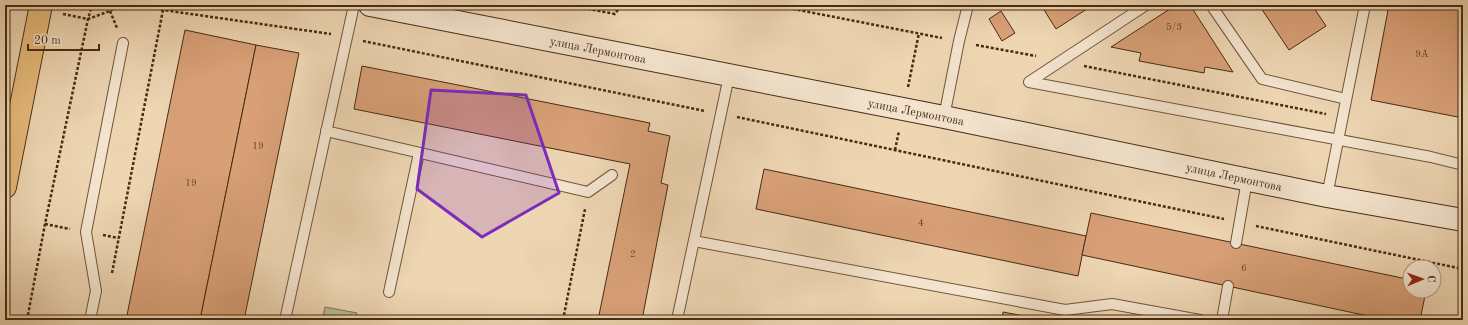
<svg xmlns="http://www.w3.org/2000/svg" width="1468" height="325" font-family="'Old Standard TT',serif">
<rect width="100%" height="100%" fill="#eed6b3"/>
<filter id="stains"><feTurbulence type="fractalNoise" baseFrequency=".005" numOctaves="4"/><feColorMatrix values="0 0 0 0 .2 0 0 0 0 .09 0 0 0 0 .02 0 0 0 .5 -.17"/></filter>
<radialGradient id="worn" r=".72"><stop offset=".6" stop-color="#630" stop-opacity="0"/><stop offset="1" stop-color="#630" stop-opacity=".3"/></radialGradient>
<polygon fill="#b6be8f" stroke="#7e7452" points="325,307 357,313 355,320 322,320"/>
<g fill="#d9a077" stroke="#472b14">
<polygon points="1041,5 1093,5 1056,29"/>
<polygon points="1176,5 1190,5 1233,72 1205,67 1204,73 1139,61 1141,53 1111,47"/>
<polygon points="1259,5 1312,5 1326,26 1289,50"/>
<polygon points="1389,5 1463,5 1463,118 1371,100"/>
<polygon points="1001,11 1015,33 1002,41 989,19"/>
<polygon points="185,30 256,45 200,320 126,320"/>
<polygon points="256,45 299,53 244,320 200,320"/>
<polygon points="362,66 650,123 648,131 670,136 661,183 668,185 642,320 598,320 630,164 354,109"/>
<polygon points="764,169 1086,236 1078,276 756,209"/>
<polygon points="1091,213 1407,279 1406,284 1410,285 1410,291 1426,291 1420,320 1387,320 1082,255"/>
<polygon points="1003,312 1040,319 1040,320 1002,320"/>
</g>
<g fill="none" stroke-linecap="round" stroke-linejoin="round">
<g stroke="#71563c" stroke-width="12">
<g id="lane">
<polyline points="1146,5 1029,82 1431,157 1463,165"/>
<polyline points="1211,5 1262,79 1346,99"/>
<polyline points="944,117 959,41 968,5"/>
<polyline points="326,131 588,192 612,175"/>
<polyline points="1327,196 1365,5"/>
<polyline points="694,241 1065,310 1112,304 1200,320"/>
<polyline points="1236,243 1247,180"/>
<polyline points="389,292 419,153"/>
<polyline points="90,320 96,291 86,232 123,43"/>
<polyline points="285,320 354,5"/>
<polyline points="677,320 729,76"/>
<polyline points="1222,320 1228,286"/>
</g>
</g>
<g stroke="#472b14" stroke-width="24">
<polyline id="secondary" points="370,5 944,117 1327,196 1463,220"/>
</g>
<g stroke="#472b14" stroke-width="24">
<polyline id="primary" points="5,187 41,5"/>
</g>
<g stroke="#472b14" stroke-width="2.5" stroke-dasharray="3 2" stroke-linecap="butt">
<polyline points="136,5 163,10 331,34"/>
<polyline points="568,5 615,14 621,5"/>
<polyline points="773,5 942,38"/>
<polyline points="110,11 117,28"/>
<polyline points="63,14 88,19 110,11 119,5"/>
<polyline points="363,41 705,111"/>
<polyline points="976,45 1036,56"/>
<polyline points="1084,66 1326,114"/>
<polyline points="908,87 919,33"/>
<polyline points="737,117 1224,219"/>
<polyline points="895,150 899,131"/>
<polyline points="45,224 70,229"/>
<polyline points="1256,226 1463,269"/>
<polyline points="103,235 118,238"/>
<polyline points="112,273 163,10"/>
<polyline points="27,320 45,224 88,19 92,5"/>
<polyline points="563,320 585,209"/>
</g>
<use href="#lane" stroke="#f4e4ce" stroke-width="10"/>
<use href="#secondary" stroke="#f4e4ce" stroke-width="22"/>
<use href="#primary" stroke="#e7bb7a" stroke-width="22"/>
</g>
<path fill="#7b2cbf" fill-opacity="0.2" stroke="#7b2cbf" stroke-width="3" stroke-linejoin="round" d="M 431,90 L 526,95 L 559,193 L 482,237 L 417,189 Z"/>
<g text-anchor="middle" stroke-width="3.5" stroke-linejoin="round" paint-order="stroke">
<g font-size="10" fill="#6c482d">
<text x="1174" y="30">5/3</text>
<text x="1422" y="57">9А</text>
<text x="258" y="149">19</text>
<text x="191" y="186">19</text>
<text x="921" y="226">4</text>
<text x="633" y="257">2</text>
<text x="1244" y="271">6</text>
</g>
<g font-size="12" fill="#472b14" stroke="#f4e4ce">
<text transform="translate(598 50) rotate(11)" y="4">улица Лермонтова</text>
<text transform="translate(916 112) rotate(11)" y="4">улица Лермонтова</text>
<text transform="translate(1234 177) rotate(12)" y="4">улица Лермонтова</text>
</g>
</g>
<rect width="1468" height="325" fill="none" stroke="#eed6b3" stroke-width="20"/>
<rect x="6" y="6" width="1456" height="313" fill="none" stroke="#472b14" stroke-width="2"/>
<rect x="10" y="10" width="1448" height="305" fill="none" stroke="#472b14"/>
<g transform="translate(1422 279) rotate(88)"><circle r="19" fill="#f4e4ce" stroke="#af9a84"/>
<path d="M0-3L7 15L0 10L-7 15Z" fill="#8f2418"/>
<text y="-6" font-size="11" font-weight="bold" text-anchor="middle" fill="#472b14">С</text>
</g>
<path d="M28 44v6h71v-6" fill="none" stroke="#472b14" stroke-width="2"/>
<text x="34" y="44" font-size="12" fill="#472b14" stroke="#f4e4ce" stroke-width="3" paint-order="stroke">20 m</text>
<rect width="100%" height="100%" filter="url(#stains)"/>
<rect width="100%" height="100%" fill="url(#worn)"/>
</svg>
